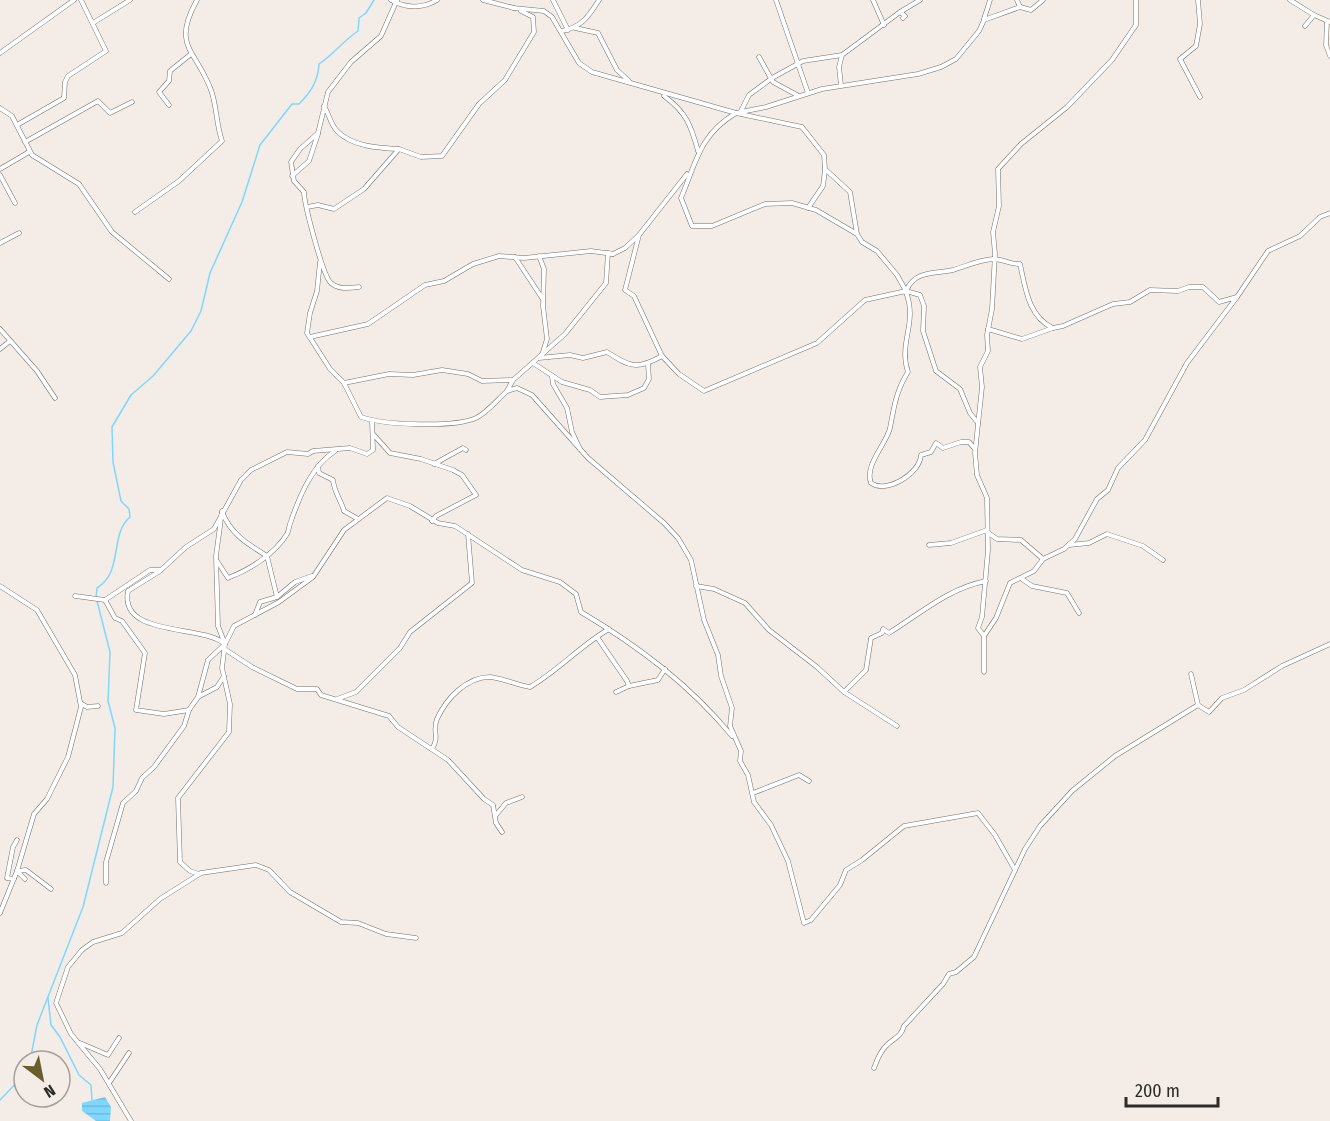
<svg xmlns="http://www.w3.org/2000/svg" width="1330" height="1121" font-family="'Fira Sans Condensed',sans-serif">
<defs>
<pattern id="water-rules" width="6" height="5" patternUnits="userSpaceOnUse" patternTransform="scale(1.5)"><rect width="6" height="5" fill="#7fd7fe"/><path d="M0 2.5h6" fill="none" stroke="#6eb9da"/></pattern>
</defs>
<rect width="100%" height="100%" fill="#f4ede7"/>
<polygon fill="url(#water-rules)" points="105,1097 111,1107 110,1121 96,1121 82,1111 82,1103"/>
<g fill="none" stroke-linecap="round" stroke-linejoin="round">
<g stroke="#7fd7fe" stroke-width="1.5">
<polyline points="48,998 51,1025 60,1037 79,1075 91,1085 92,1100"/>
<path d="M 30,1061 L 37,1025 L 83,907 L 113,787 L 115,728 L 108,701 L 110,652 L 96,597 L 97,588 C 124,571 109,535 130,517 L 129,509 L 121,501 L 113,462 L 112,427 L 131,395 L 153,376 L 191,331 L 201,311 L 210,273 L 242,202 L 260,145 L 292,104 L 299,104 C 311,92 318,81 319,64 C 334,54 343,41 358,31 L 359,18 L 366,13 L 374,0"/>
<polyline points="0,1100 24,1075"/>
</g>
<g stroke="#746e69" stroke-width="5">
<g id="minor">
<path d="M 391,0 C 405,8 422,9 437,0"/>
<polyline points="483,0 514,8"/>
<polyline points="553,0 568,30"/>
<polyline points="776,0 808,93"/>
<polyline points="873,0 884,25"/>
<polyline points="1017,0 1020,7"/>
<polyline points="1198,0 1200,24 1196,46 1180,59 1200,97"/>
<polyline points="1290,0 1314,15 1305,26"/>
<polyline points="513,8 544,11 552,17 579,63 592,72 736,113 766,107 822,89 918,74 941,67 956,59 979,31 984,20 1020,7 1031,10 1043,0"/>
<polyline points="900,12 920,0"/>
<polyline points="1314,15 1330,22"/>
<polyline points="984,19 990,0"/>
<polyline points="1327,21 1326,45 1330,56"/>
<polyline points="93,23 130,0"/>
<polyline points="575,28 598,33 617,70 629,81"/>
<path d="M 562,31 C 582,27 589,16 599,0"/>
<polyline points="0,53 74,0"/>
<polyline points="759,57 773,82 797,95"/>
<polyline points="841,85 839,67 842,55"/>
<path d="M 664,96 C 686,112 691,125 698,151"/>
<polyline points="169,105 159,92 169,81 170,71 191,54"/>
<path d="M 324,106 C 329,114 331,125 337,131 C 353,147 379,148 399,149"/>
<polyline points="0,108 12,116 32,155 79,184 112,232 169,279"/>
<polyline points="741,111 749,95 772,78 803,61 842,55 900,12 905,16 903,18"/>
<polyline points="17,125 64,98 65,82 68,76 106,51 81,0"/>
<polyline points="25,142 98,101 110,113 132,102"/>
<polyline points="0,169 29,152"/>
<polyline points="0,175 15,203"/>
<polyline points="292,176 309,161 318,134"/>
<polyline points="307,207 318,205 334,209 364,189 399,149 421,157 442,156 479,104 505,80 534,32 533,17 521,11"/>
<polyline points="808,208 823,186 825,170"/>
<path d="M 135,212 L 179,181 L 222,141 C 216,124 217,106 211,90 C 196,49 171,47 197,0"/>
<path d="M 857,234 L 816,210 L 792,203 L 765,204 L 712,226 L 692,226 L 681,198 C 696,163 699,135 736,113 L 802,127 L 824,155 L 825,169 L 850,192 L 857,234 L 862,242 L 877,251 L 897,275 L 906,291 C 915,270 934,274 953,270 C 967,266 978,260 993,259 C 1004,259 1010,265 1020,264 C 1025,286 1028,317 1053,328 L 1022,339 L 988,329"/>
<polyline points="639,235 625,290 634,296 662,356 679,374 704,391 817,343 865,300 906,291 920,295 924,306 923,331 936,371 960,389 970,413 978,423"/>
<polyline points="0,243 19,233"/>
<polyline points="613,254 608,253 606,283 565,334 513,380 507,391 517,388 532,395 588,458 664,523 678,538 691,560 704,620 718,655 721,676 732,708 730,726 741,751 740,761 748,775 754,802 771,825 788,861 804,923 811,920 840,885 846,870 862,860 904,826 978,813 995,835 1015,870"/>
<polyline points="539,256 544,269 543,306 547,339 542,355"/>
<polyline points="515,257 542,298"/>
<path d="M 320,262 L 317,291 L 310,313 L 307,333 L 330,369 L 344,383 L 361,417 C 384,425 453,428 476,418 C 487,413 498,399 507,391"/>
<path d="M 359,287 C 350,288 339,290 331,283 C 323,277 304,203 304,192 L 294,181 L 291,162 L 300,149 L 318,133 L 328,92 L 351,62 L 381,36 L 397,0"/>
<path d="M 906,292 C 918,324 898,342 908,372 C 896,391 894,407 890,428 C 887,443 864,465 871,483 C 886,494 920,474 921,455 L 931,452 L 936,443 L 943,448 L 961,442 L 969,442 L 975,449"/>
<polyline points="1237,297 1268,251 1300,236 1320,217 1330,213"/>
<polyline points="0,329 37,371 55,398"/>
<polyline points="310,337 368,324 425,285 444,281 473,264 499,256 524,258 591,251 613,254 625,248 639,235 687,174"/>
<polyline points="0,349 10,341"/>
<path d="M 539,358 L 570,355 L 583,358 L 607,352 C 630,367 637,370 662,356"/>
<polyline points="533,363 562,382 590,390 600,397 628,395 644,388 649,379 648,364"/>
<polyline points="552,376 553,384 567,408 572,432 580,449"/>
<polyline points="344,383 389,374 413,375 442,370 468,374 482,381 513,380"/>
<polyline points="373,434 390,453 421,459 453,470 462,475 476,495 436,516 432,521"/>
<polyline points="434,464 463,448 466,450"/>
<path d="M 318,466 L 319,473 L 333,480 C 334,492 341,500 344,511 L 358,519"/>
<path d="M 222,512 C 231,534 246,543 267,556 L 277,597 L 260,602 L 255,615"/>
<polyline points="987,532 997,539 1021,540 1043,559"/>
<polyline points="929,545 951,543 987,530"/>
<polyline points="1069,545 1089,543 1107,534 1143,546 1163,560"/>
<path d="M 217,561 L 228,578 C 249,570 275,554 287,534 C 289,531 289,525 291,521 C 300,495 312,466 335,451"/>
<path d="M 160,571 L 128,591 C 119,636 198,625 222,642"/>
<polyline points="1022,579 1032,586 1067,593 1079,613"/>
<polyline points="0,586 37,610 75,675 81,707 68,757 47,799 34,814 17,871 0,913"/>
<polyline points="696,586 714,589 745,603 769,630 817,667 844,692 897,726"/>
<polyline points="75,596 105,600 150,570 161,570 186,547 214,529 241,480 251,470 287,452 308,454 313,451 350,448 367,454 373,450 372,421"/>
<polyline points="277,597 295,582 312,576"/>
<polyline points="105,600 115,618 122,621 145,653 136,710 164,714 189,710"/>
<polyline points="984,636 996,618 1010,583 1034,571 1043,559 1064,549 1075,539 1097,499 1108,490 1118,468 1145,440 1187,363 1237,297 1219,302 1203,287 1189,287 1178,291 1150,290 1130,302 1113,304 1063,326 1053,328"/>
<polyline points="597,637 627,681 629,686 616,692"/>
<polyline points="223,648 252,667 297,689 317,689 321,695 389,716 398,727 448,760 484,799 493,805 496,823 502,832"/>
<polyline points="984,672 984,636 978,628 982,617 988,550 987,498 977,475 975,453 982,387 980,367 988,351 987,335 992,309 995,254 993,232 999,206 998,169 1021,144 1067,107 1112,60 1136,25 1136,0"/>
<polyline points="629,686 658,680 665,669"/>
<path d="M 844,692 L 866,670 L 871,638 L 882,633 L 883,629 L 889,633 C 921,613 949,588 986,581"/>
<path d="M 198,697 L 208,660 L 225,644 L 234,626 L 279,602 L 313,577 L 344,530 L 387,498 L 410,506 L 438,523 L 455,526 L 522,570 L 560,582 L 576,594 L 581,612 C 638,646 689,684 732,736"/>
<polyline points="337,699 356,692 400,648 410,632 472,583 468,534"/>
<polyline points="82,704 87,707 98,706"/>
<polyline points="1198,705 1209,712 1222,698 1244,690 1282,666 1330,644"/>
<path d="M 432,749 C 440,737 432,731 437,719 C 446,699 466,677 490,677 C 502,678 517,685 530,687 C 559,670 581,645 609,629"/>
<polyline points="753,793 799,775 809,781"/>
<polyline points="496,815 506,803 522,797"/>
<polyline points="17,871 26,870 51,889"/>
<polyline points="18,872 25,879"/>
<polyline points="199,874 190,871 180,862 178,798 229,732 230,704 222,668 225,644 218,626 216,556 222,511"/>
<polyline points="14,879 7,878 13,847 17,840"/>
<polyline points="106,883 106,862 123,803 136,791 142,778 154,767 184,726 189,710 198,697 217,687 224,676"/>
<polyline points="80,1043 108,1055 119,1038"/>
<path d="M 874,1068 C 877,1060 880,1051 887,1045 C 894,1038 901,1037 904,1026 L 943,984 L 949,974 L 956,972 L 974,957 L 1025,849 L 1040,826 L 1072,791 L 1115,756 L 1198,705 L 1191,674"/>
<polyline points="109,1083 129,1053"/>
<polyline points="131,1121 100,1069 71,1034 56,1003 68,967 82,950 93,942 122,933 160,899 201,873 256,865 269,870 290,892 341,922 358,923 386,934 416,938"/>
</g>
</g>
<use href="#minor" stroke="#fff" stroke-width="4"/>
</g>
<g transform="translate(42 1079) rotate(148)"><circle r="28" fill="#f4ede7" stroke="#a49f9b" stroke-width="1.5"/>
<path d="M0-4.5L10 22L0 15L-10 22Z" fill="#695e2b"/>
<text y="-9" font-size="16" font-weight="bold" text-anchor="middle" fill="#2d2b28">N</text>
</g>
<path d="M1126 1097v9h92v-9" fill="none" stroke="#2d2b28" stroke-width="3"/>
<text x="1135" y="1097" font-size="18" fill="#2d2b28" stroke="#f4ede7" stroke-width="4.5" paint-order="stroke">200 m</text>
</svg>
